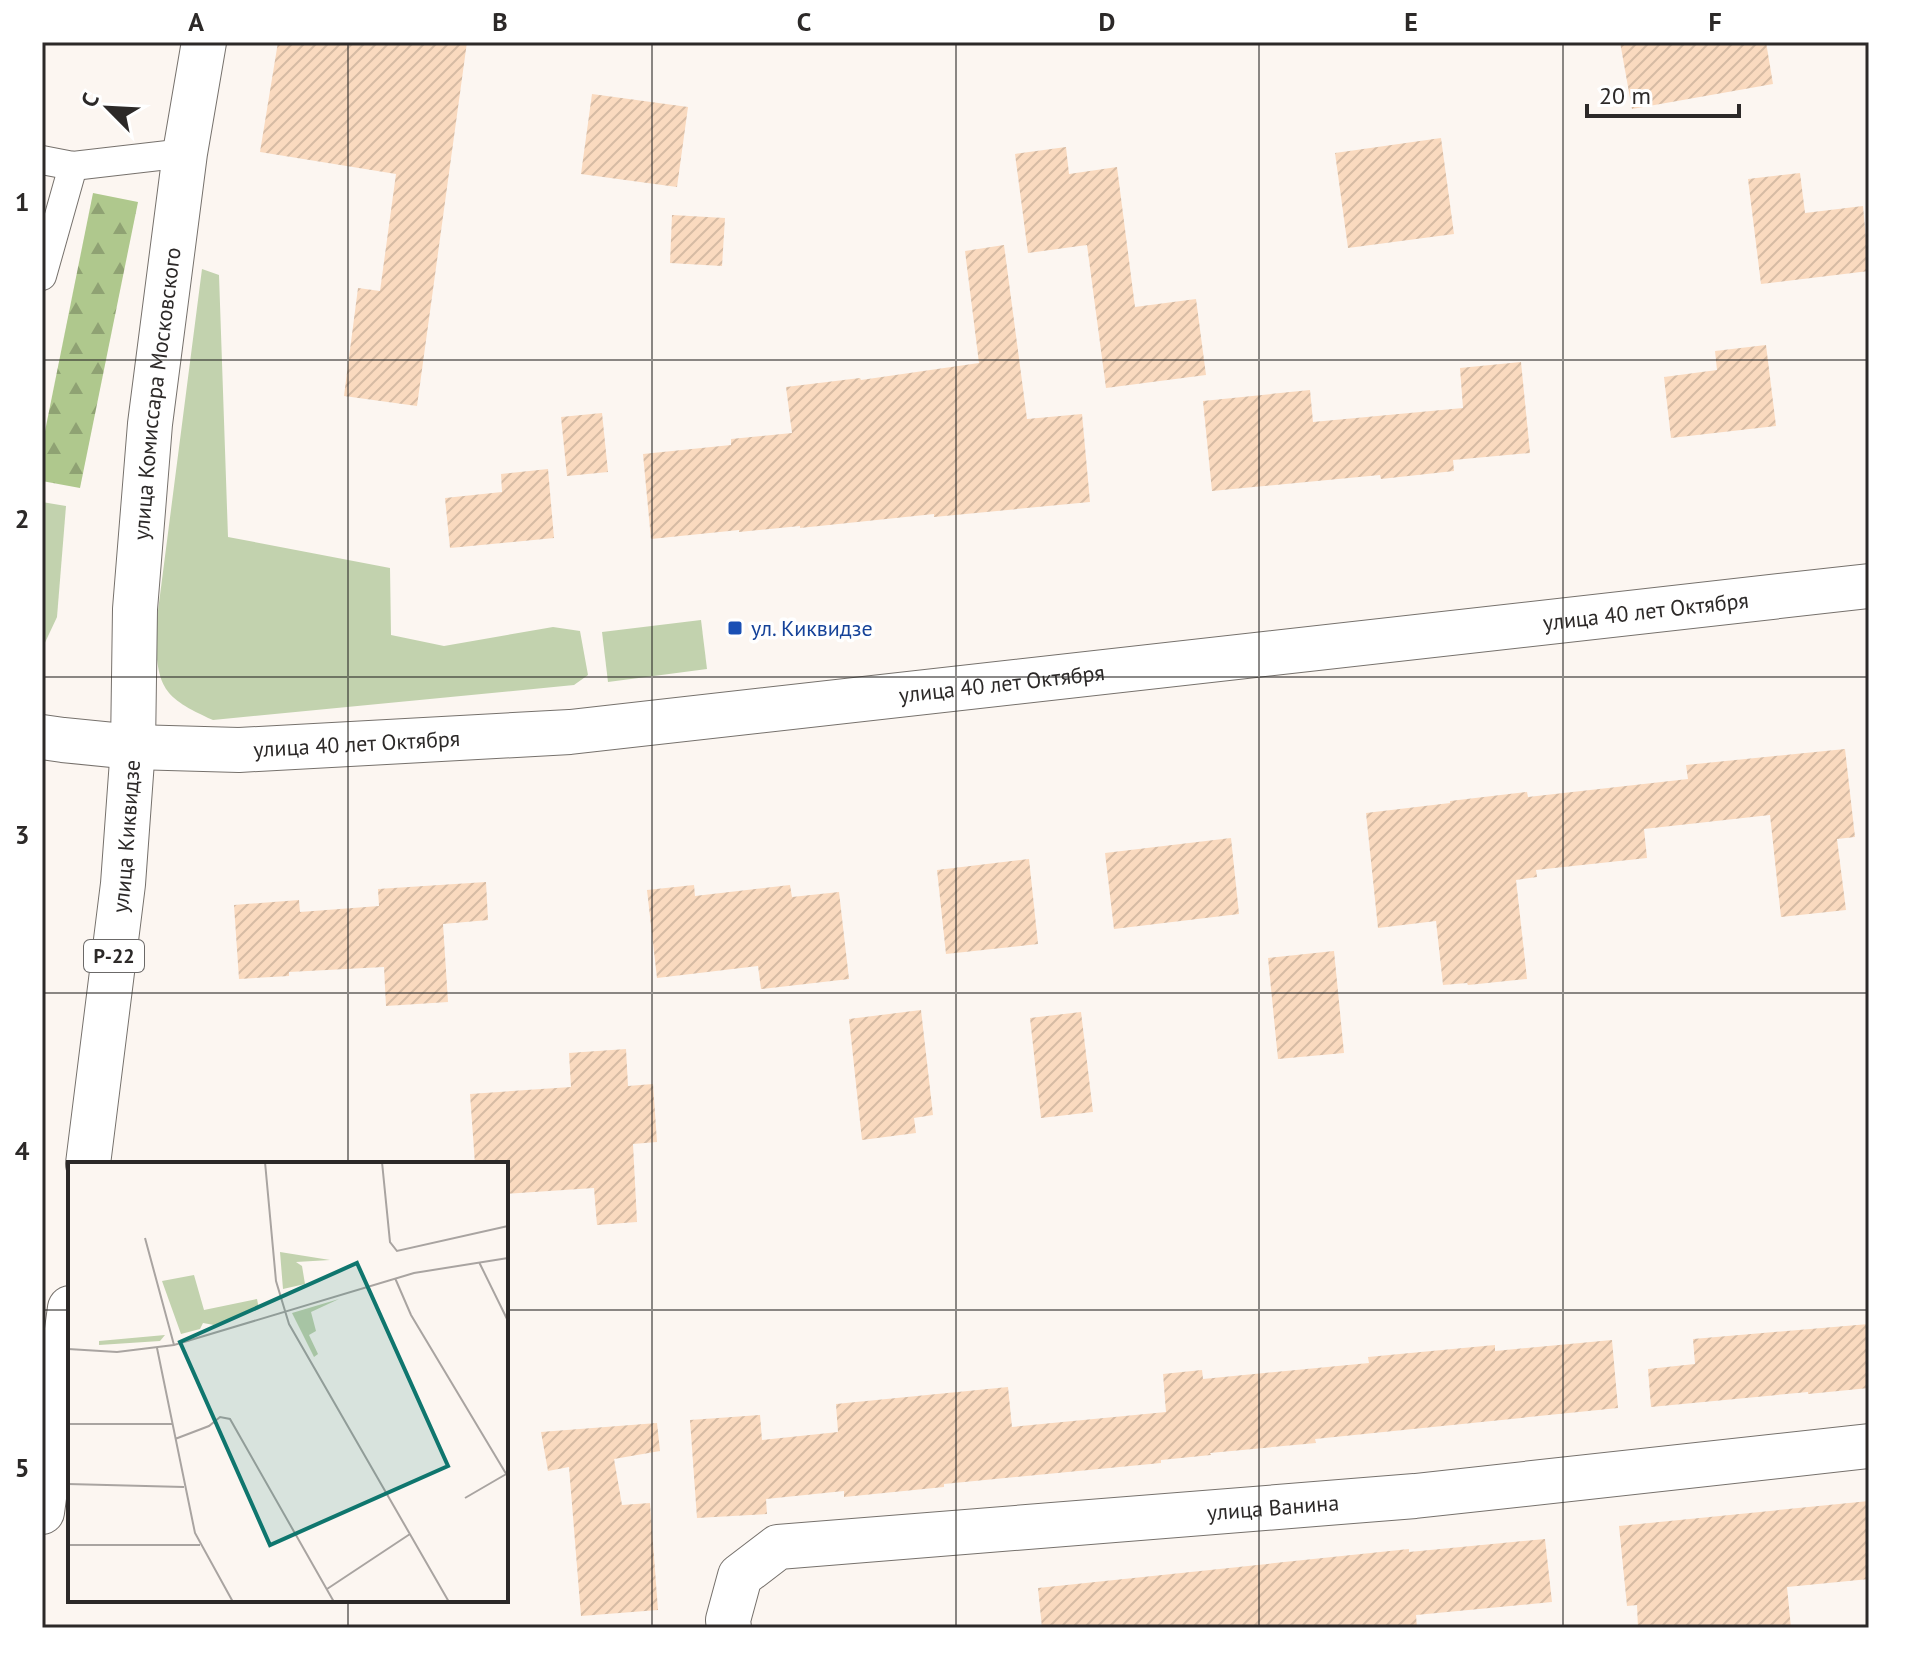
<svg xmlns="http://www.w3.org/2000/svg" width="1911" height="1670" viewBox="0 0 1911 1670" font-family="'PT Sans',sans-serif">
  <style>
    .grass { fill: #c2d2ae }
    .forest { fill: url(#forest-firs) }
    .building { fill: url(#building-hatch) }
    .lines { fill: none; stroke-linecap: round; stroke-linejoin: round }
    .service-casing { stroke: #76716c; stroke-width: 30 }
    .minor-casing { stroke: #76716c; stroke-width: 46 }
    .secondary-casing { stroke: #76716c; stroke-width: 46 }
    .primary-casing { stroke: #76716c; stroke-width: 46 }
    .service { stroke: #fff; stroke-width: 28 }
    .minor { stroke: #fff; stroke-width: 44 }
    .secondary { stroke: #fff; stroke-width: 44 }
    .primary { stroke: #fff; stroke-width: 44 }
    .grid { fill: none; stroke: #2c2928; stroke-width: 2; stroke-opacity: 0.55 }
    .transit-dot { fill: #1a4fb4; stroke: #fff; stroke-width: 3 }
    .labels { text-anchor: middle; stroke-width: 7; stroke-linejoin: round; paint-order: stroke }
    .shield { fill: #fff; stroke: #6b6968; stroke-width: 2 }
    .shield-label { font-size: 20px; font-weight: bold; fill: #2c2928 }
    .street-label { font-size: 22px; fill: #2c2928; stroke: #fff }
    .transit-label { font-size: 22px; fill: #164399; stroke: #fff; text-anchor: start }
    .inset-road { fill: none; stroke: #a9a4a1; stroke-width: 2 }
    .view { fill: #0f766e; fill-opacity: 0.15; stroke: #0f766e; stroke-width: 4 }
    .inset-edge { fill: none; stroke: #2c2928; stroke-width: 4 }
    .neatline { fill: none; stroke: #2c2928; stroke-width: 3 }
    .grid-label { font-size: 26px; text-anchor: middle; font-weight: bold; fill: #2c2928 }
  </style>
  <defs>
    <pattern id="forest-firs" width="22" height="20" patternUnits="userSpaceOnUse" patternTransform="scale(2)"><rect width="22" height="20" fill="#afc88d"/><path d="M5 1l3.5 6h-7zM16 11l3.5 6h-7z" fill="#8fa273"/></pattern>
    <pattern id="building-hatch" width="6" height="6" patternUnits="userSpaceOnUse" patternTransform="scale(2)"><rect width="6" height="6" fill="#fadabf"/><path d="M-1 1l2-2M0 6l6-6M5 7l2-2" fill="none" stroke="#d6bba4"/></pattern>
  </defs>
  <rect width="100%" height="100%" fill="#fcf6f1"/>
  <g class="grass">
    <path d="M202,269L219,275L228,537L390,568L391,635L444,646L553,627L580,631L588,675L574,685L213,720C162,697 158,688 155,634Z"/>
    <polygon points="42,502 66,506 57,617 42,649"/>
    <polygon points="701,620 707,669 608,682 602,632"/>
  </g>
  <polygon class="forest" points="93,193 138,202 80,488 42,481 42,446"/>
  <g class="building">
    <polygon points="278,42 467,42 417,406 344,396 358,288 380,291 396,174 260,152"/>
    <polygon points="1620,42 1766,42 1773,84 1632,109"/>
    <polygon points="592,94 688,107 677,187 581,174"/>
    <polygon points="1441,138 1454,234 1348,248 1335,153"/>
    <polygon points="1066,147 1069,174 1117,167 1135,307 1196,299 1206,375 1106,388 1087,245 1028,253 1015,154"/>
    <polygon points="1800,173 1805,213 1863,206 1869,271 1761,284 1748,179"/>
    <polygon points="672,215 725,218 722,266 670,263"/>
    <polygon points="1004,245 1027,419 1082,414 1090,502 934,517 934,514 800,528 800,526 739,532 739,530 651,539 643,454 731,445 731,439 792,433 786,387 860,378 861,380 979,363 965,251"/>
    <polygon points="1766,345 1776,426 1671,438 1664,377 1717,370 1715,351"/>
    <polygon points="1521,362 1530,453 1453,460 1454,471 1381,479 1380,475 1212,491 1203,401 1310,390 1313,422 1463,408 1460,368"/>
    <polygon points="602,413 608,472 567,476 561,417"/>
    <polygon points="548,469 554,538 450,548 445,498 502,492 501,474"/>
    <polygon points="1845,749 1855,837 1837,839 1846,910 1781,917 1770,815 1644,829 1647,858 1536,870 1537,877 1516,880 1527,979 1468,985 1467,983 1443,985 1436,921 1378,928 1366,813 1450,803 1450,801 1527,792 1528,797 1688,779 1686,765"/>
    <polygon points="1231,838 1239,914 1114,929 1105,853"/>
    <polygon points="1029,859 1038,944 946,954 937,870"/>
    <polygon points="486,882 488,920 443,924 448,1002 386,1006 384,967 289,972 289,976 239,979 234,905 299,900 300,912 379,906 378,889"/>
    <polygon points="694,885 695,896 790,885 792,897 839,892 849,979 761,989 758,966 657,978 647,890"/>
    <polygon points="1334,951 1344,1053 1278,1059 1268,958"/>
    <polygon points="921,1010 933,1115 914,1118 916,1133 862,1140 849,1019"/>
    <polygon points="1081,1012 1093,1112 1041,1118 1030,1018"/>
    <polygon points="626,1049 628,1086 653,1084 657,1142 633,1144 637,1222 597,1225 594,1188 506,1194 506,1164 475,1164 470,1094 571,1087 569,1053"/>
    <polygon points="1869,1324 1869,1388 1808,1394 1808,1392 1651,1407 1648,1369 1695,1364 1693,1339"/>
    <polygon points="1612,1340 1618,1408 1315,1439 1316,1443 1210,1453 1211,1455 1161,1460 1161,1463 944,1484 944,1487 844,1497 844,1491 766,1499 767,1514 697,1518 690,1420 760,1415 762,1440 838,1432 836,1404 1008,1387 1012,1427 1166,1412 1163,1374 1202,1370 1203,1379 1369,1363 1368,1357 1495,1345 1495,1351"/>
    <polygon points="657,1423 660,1451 614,1459 622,1505 650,1503 658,1610 581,1616 569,1467 548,1471 541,1432"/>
    <polygon points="1869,1501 1869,1579 1787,1587 1791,1628 1638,1628 1637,1605 1627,1606 1619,1526"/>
    <polygon points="1545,1539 1552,1602 1416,1615 1417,1628 1042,1628 1038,1588 1409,1549 1409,1552"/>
  </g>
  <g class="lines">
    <defs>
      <g id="service">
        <polyline points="42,160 73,166 185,153"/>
        <polyline points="42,276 73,166"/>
      </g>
      <g id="minor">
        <path id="s1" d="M729,1628L728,1620L740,1576L778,1547L1415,1496L1869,1446"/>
      </g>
      <polyline id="secondary" points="42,737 63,740 133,747"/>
      <g id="primary">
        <path id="s2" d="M133,747L239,750L570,732L1869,586"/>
        <path id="s3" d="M88,1164L123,884L133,747L135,609L150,424L185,153L204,42"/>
        <polyline points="42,1512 70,1308"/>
      </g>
    </defs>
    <use href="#service" class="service-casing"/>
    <use href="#minor" class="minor-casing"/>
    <use href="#secondary" class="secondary-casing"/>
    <use href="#primary" class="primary-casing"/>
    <use href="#service" class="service"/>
    <use href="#minor" class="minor"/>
    <use href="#secondary" class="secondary"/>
    <use href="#primary" class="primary"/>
  </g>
  <path class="grid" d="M348,42V1164M652,42V1628M956,42V1628M1259,42V1628M1563,42V1628M42,360H1869M42,677H1869M42,993H1869M42,1310H70M506,1310H1869M348,1600V1628"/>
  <rect class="transit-dot" x="727" y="620" width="16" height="16" rx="4"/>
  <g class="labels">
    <rect class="shield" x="84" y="940" width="60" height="32" rx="6"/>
    <g class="shield-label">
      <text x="114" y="963">Р-22</text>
    </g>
    <g class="street-label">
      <text dy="8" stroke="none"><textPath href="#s3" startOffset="774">улица Комиссара Московского</textPath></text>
      <text dy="8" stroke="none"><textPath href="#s2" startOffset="1520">улица 40 лет Октября</textPath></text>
      <text dy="8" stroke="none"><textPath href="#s2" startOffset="872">улица 40 лет Октября</textPath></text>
      <text dy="8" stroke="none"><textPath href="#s2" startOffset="224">улица 40 лет Октября</textPath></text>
      <text dy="8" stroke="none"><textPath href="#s3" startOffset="330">улица Киквидзе</textPath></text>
      <text dy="8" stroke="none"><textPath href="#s1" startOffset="598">улица Ванина</textPath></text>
    </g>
    <g class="transit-label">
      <text x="751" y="636">ул. Киквидзе</text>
    </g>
  </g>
  <g transform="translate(68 1162)">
    <rect width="440" height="440" fill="#fcf6f1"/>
    <path d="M212,90L262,98L228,100L234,104L237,122L215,127ZM271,137L243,150L248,169L241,173L250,192L246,195L224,151ZM97,173L92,179L31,183V179Z" fill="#c2d2ae"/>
    <path d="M126,113L136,148L189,137L191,147L146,163L135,161L132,167L113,172L94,119Z" fill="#c2d2ae"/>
    <path class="inset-road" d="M197,0L208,119L221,162L381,440M314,0L322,80L329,89L440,64M77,76L106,183M411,100L440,159M327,116L343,153L440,315M89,186L127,371L165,440M0,187L49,190L106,183L346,111L440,96M0,262H104M107,277L141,264L152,255L162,257L266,440M0,322L116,325M397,336L440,311M0,383H132M259,427L342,372M0,439L25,440"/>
    <path class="view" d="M289,101L380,304L202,383L112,180Z"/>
    <rect width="440" height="440" class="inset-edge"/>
  </g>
  <rect width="1911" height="1670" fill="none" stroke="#ffffff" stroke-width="88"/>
  <g transform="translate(108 108) rotate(294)" stroke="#ffffff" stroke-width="6" paint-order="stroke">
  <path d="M0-6L14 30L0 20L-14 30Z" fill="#2c2928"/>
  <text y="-12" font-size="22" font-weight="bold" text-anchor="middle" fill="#2c2928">С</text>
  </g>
  <path d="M1587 104v12h152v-12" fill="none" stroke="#2c2928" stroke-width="4"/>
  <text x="1599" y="104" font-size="24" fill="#2c2928" stroke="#ffffff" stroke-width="6" paint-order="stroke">20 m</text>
  <rect x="44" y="44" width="1823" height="1582" class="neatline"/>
  <g class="grid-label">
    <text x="196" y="31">A</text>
    <text x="500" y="31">B</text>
    <text x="804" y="31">C</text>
    <text x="1107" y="31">D</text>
    <text x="1411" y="31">E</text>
    <text x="1715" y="31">F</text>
    <text x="22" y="211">1</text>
    <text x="22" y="528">2</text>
    <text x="22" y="844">3</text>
    <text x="22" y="1160">4</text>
    <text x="22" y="1477">5</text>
  </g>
</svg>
